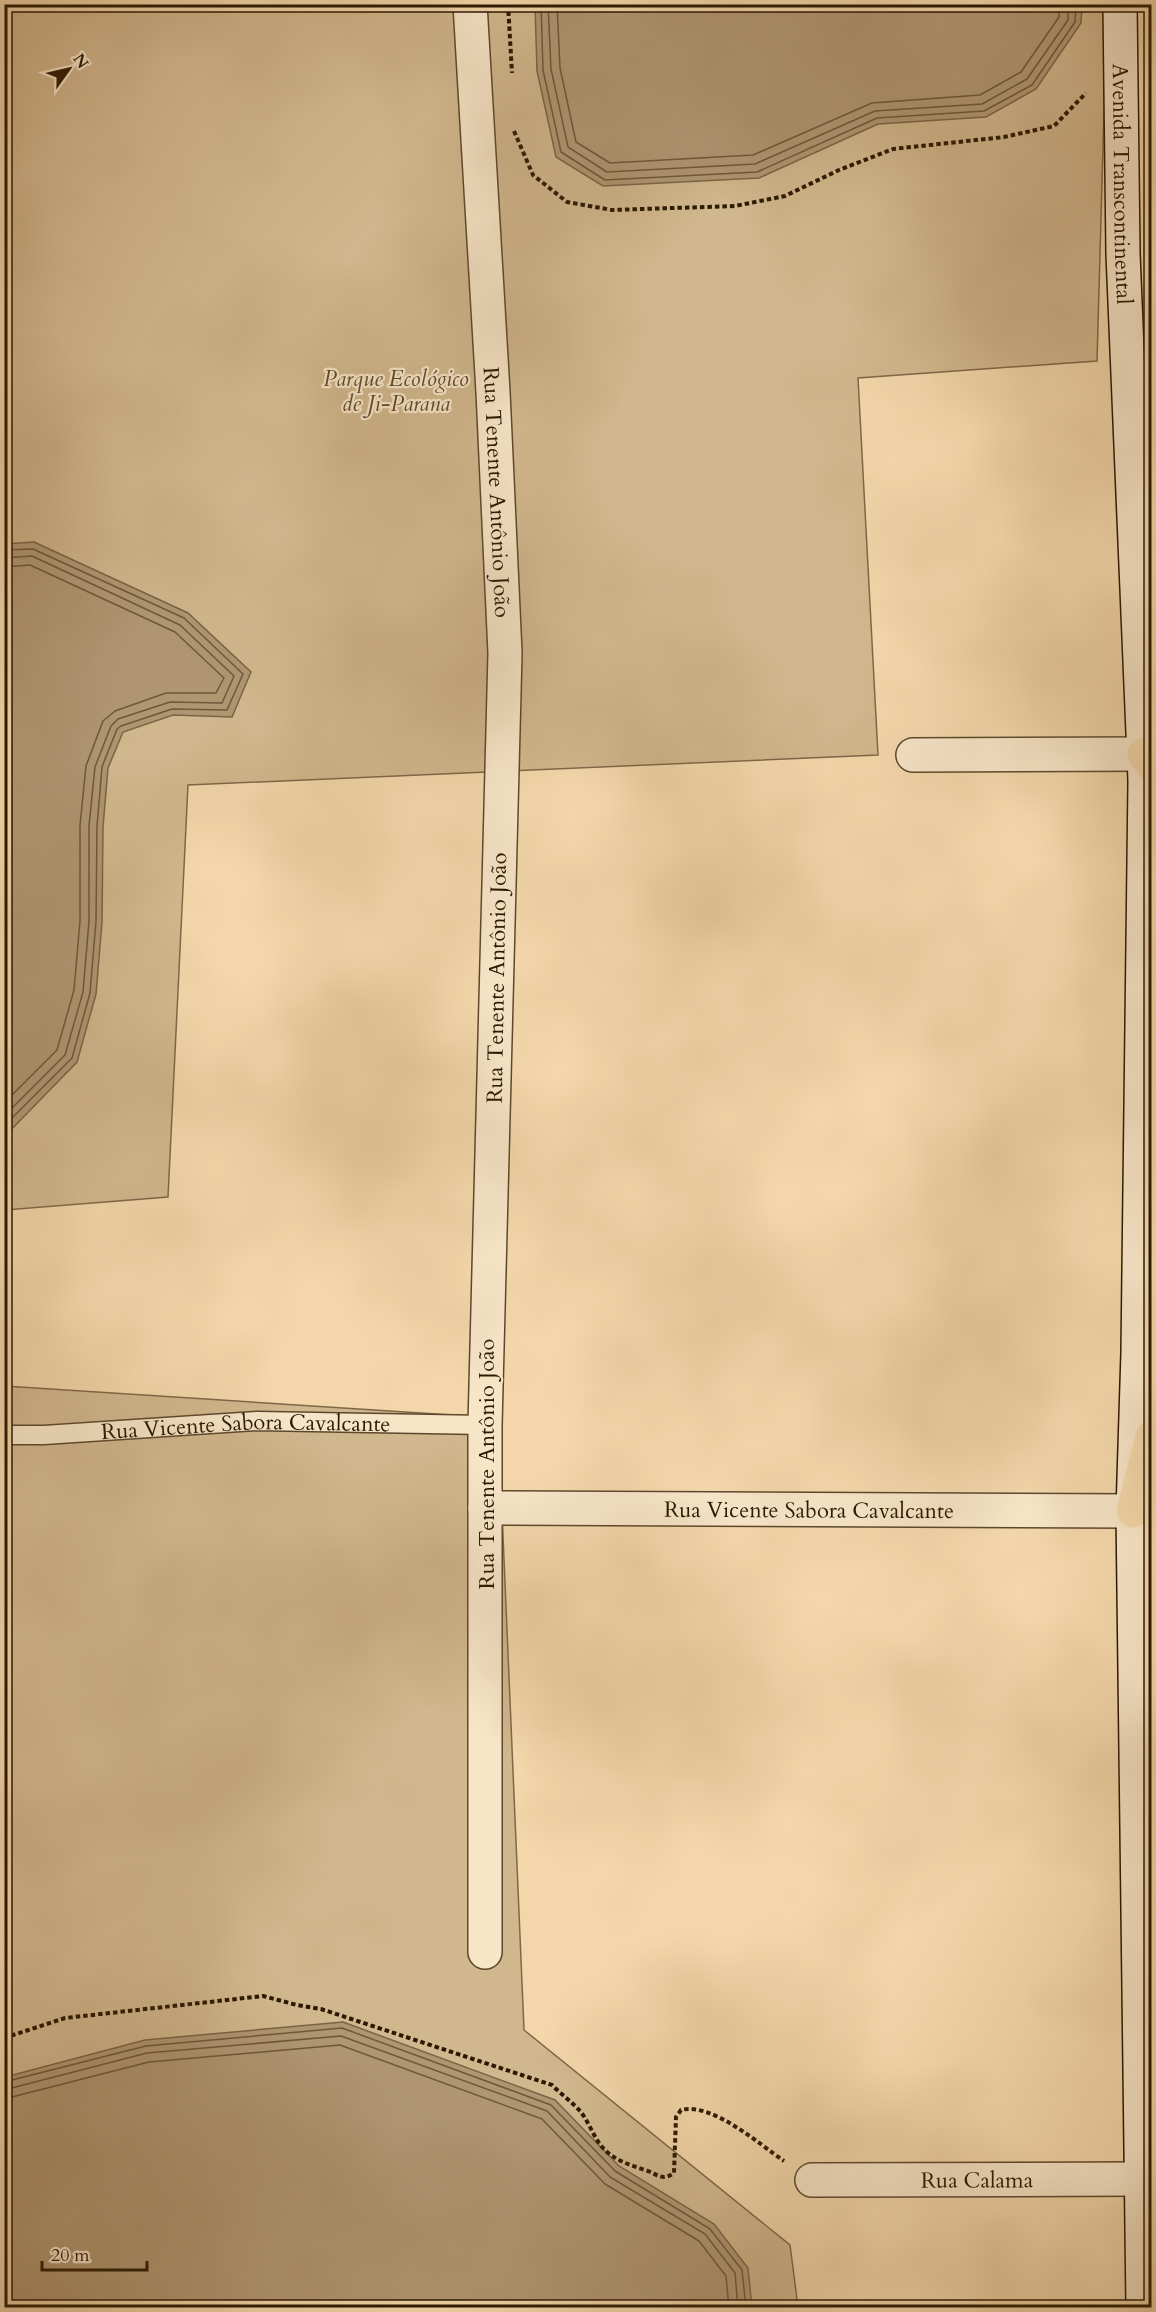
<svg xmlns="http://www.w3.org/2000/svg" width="1156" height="2312" viewBox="0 0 1156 2312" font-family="Cardo,serif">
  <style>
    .green { fill: #d1b78d; stroke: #7e6848; stroke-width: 1.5 }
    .water { fill: #af9671; stroke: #7a6445; stroke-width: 1.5 }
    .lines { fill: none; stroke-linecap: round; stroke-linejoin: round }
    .shore { stroke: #6d583a; stroke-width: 1.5 }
    .lane-casing { stroke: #5d482c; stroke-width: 21 }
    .street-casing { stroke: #5d482c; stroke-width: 36 }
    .secondary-casing { stroke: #2b1902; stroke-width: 36 }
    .primary-casing { stroke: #2b1902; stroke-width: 36 }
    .path { stroke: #2b1902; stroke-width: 4; stroke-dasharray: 4.5 3; stroke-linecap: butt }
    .lane { stroke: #f7e5c8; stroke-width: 18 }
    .street { stroke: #f7e5c8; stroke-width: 33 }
    .secondary { stroke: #f7e5c8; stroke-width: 33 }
    .primary { stroke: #f3d7aa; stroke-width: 33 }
    .labels { text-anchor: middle; stroke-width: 4.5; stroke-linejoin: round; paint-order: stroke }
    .street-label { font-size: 22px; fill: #2b1902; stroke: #f7e5c8 }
    .park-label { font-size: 22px; font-style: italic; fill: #5d482c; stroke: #f7e5c8 }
  </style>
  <rect width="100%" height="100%" fill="#f3d7aa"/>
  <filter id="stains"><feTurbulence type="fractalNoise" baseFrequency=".00333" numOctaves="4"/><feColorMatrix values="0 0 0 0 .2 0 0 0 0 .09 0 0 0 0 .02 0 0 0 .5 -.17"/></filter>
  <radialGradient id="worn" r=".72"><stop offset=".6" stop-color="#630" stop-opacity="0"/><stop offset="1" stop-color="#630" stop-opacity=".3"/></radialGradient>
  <g class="green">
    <polygon points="5,5 1107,5 1097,361 858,378 878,755 188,785 168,1197 5,1210"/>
    <polygon points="4,1386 498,1418 524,2030 790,2245 798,2307 5,2307"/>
  </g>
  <g class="water">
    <polygon points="535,5 535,4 1082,5 1081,23 1036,89 986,117 878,124 759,178 603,186 556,157 537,71"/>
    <polygon points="34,542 188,613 251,672 232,717 173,715 123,732 108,768 103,827 102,922 96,994 77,1062 5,1136 4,544"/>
    <polygon points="343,2022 555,2100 619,2166 714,2224 748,2268 752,2307 5,2307 5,2077 145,2040"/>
  </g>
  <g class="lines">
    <g class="shore">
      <polyline points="541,4 543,70 561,152 605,180 757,172 877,118 984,111 1032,85 1075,22 1076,4"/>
      <polyline points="548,4 551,69 568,147 607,172 755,164 875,111 982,104 1027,79 1068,20 1068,4"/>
      <polyline points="557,4 560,68 576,142 610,163 753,155 872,103 980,95 1021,72 1059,17 1059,4"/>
      <polyline points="4,550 33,549 184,618 243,674 227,710 172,709 121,726 117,729 102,767 97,826 96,921 90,993 72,1058 4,1126"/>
      <polyline points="4,558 32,556 180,625 234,676 222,703 170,702 118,719 111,726 95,767 89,826 89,921 83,992 65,1055 4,1116"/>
      <polyline points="4,567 30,565 175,632 224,678 216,693 166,693 115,711 103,721 86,766 80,825 80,921 74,990 57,1050 4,1103"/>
      <polyline points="4,2082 146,2046 342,2028 551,2105 615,2171 710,2229 742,2270 746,2308"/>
      <polyline points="4,2090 147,2053 341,2036 547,2111 610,2177 705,2234 735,2273 738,2308"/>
      <polyline points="4,2099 149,2062 340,2045 542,2119 605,2184 699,2241 726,2276 729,2308"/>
    </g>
    <defs>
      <g id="lane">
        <path id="s1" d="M4,1435H44L257,1421L485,1425"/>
      </g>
      <g id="street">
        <path id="s2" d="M470,4L493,392L505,653L485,1425V1952"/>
        <polyline points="913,755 1144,754"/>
        <path id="s3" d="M485,1508L1133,1511"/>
        <path id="s4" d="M812,2180L1142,2179"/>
      </g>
      <g id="secondary">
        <path id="s5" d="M1120,4L1123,254L1145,781L1138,1352L1133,1511L1143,2308"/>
      </g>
      <g id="primary">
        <polyline points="1144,754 1152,765"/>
        <polyline points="1133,1511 1152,1437"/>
      </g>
    </defs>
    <use href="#lane" class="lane-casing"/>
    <use href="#street" class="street-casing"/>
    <use href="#secondary" class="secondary-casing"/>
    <use href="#primary" class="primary-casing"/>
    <g class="path">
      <polyline points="508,4 512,73"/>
      <polyline points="514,131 533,175 567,202 612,210 735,206 785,196 839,170 893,149 1004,137 1054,126 1086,93"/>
      <path d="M4,2038L65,2018L263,1996L297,2005L321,2009L552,2085C561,2094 572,2102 580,2111C590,2123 594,2140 606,2151C618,2162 633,2166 648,2171C658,2175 663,2181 674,2173L676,2117L681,2110C712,2102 759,2144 784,2161"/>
    </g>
    <use href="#lane" class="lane"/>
    <use href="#street" class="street"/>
    <use href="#secondary" class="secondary"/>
    <use href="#primary" class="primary"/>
  </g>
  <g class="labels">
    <g class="street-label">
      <text dy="8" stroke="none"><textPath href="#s5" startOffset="180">Avenida Transcontinental</textPath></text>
      <text dy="8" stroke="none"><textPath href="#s2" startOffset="489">Rua Tenente Antônio João</textPath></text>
      <text transform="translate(496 978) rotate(-89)" y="8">Rua Tenente Antônio João</text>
      <text dy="8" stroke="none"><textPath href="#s1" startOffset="242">Rua Vicente Sabora Cavalcante</textPath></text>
      <text transform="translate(486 1464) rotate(-90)" y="8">Rua Tenente Antônio João</text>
      <text dy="8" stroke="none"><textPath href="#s3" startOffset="324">Rua Vicente Sabora Cavalcante</textPath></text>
      <text dy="8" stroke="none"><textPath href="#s4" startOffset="165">Rua Calama</textPath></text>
    </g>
    <g class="park-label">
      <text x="396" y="386">Parque Ecológico<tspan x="396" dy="25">de Ji-Parana</tspan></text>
    </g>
  </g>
  <rect width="1156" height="2312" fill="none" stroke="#f3d7aa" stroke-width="24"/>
  <rect x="6" y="6" width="1144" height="2300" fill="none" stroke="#2b1902" stroke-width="3"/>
  <rect x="12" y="12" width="1132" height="2288" fill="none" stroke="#2b1902" stroke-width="1.5"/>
  <g transform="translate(69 69) rotate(56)" stroke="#f7e5c8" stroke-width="4.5" paint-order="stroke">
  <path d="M0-4.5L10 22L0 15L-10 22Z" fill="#2b1902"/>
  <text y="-9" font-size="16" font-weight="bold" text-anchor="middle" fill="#2b1902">N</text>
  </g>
  <path d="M42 2261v9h105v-9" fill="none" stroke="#2b1902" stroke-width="3"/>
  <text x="51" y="2261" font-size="18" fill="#2b1902" stroke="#f7e5c8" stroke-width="4.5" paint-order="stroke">20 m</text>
  <rect width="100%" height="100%" filter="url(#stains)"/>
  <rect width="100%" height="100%" fill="url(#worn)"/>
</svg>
